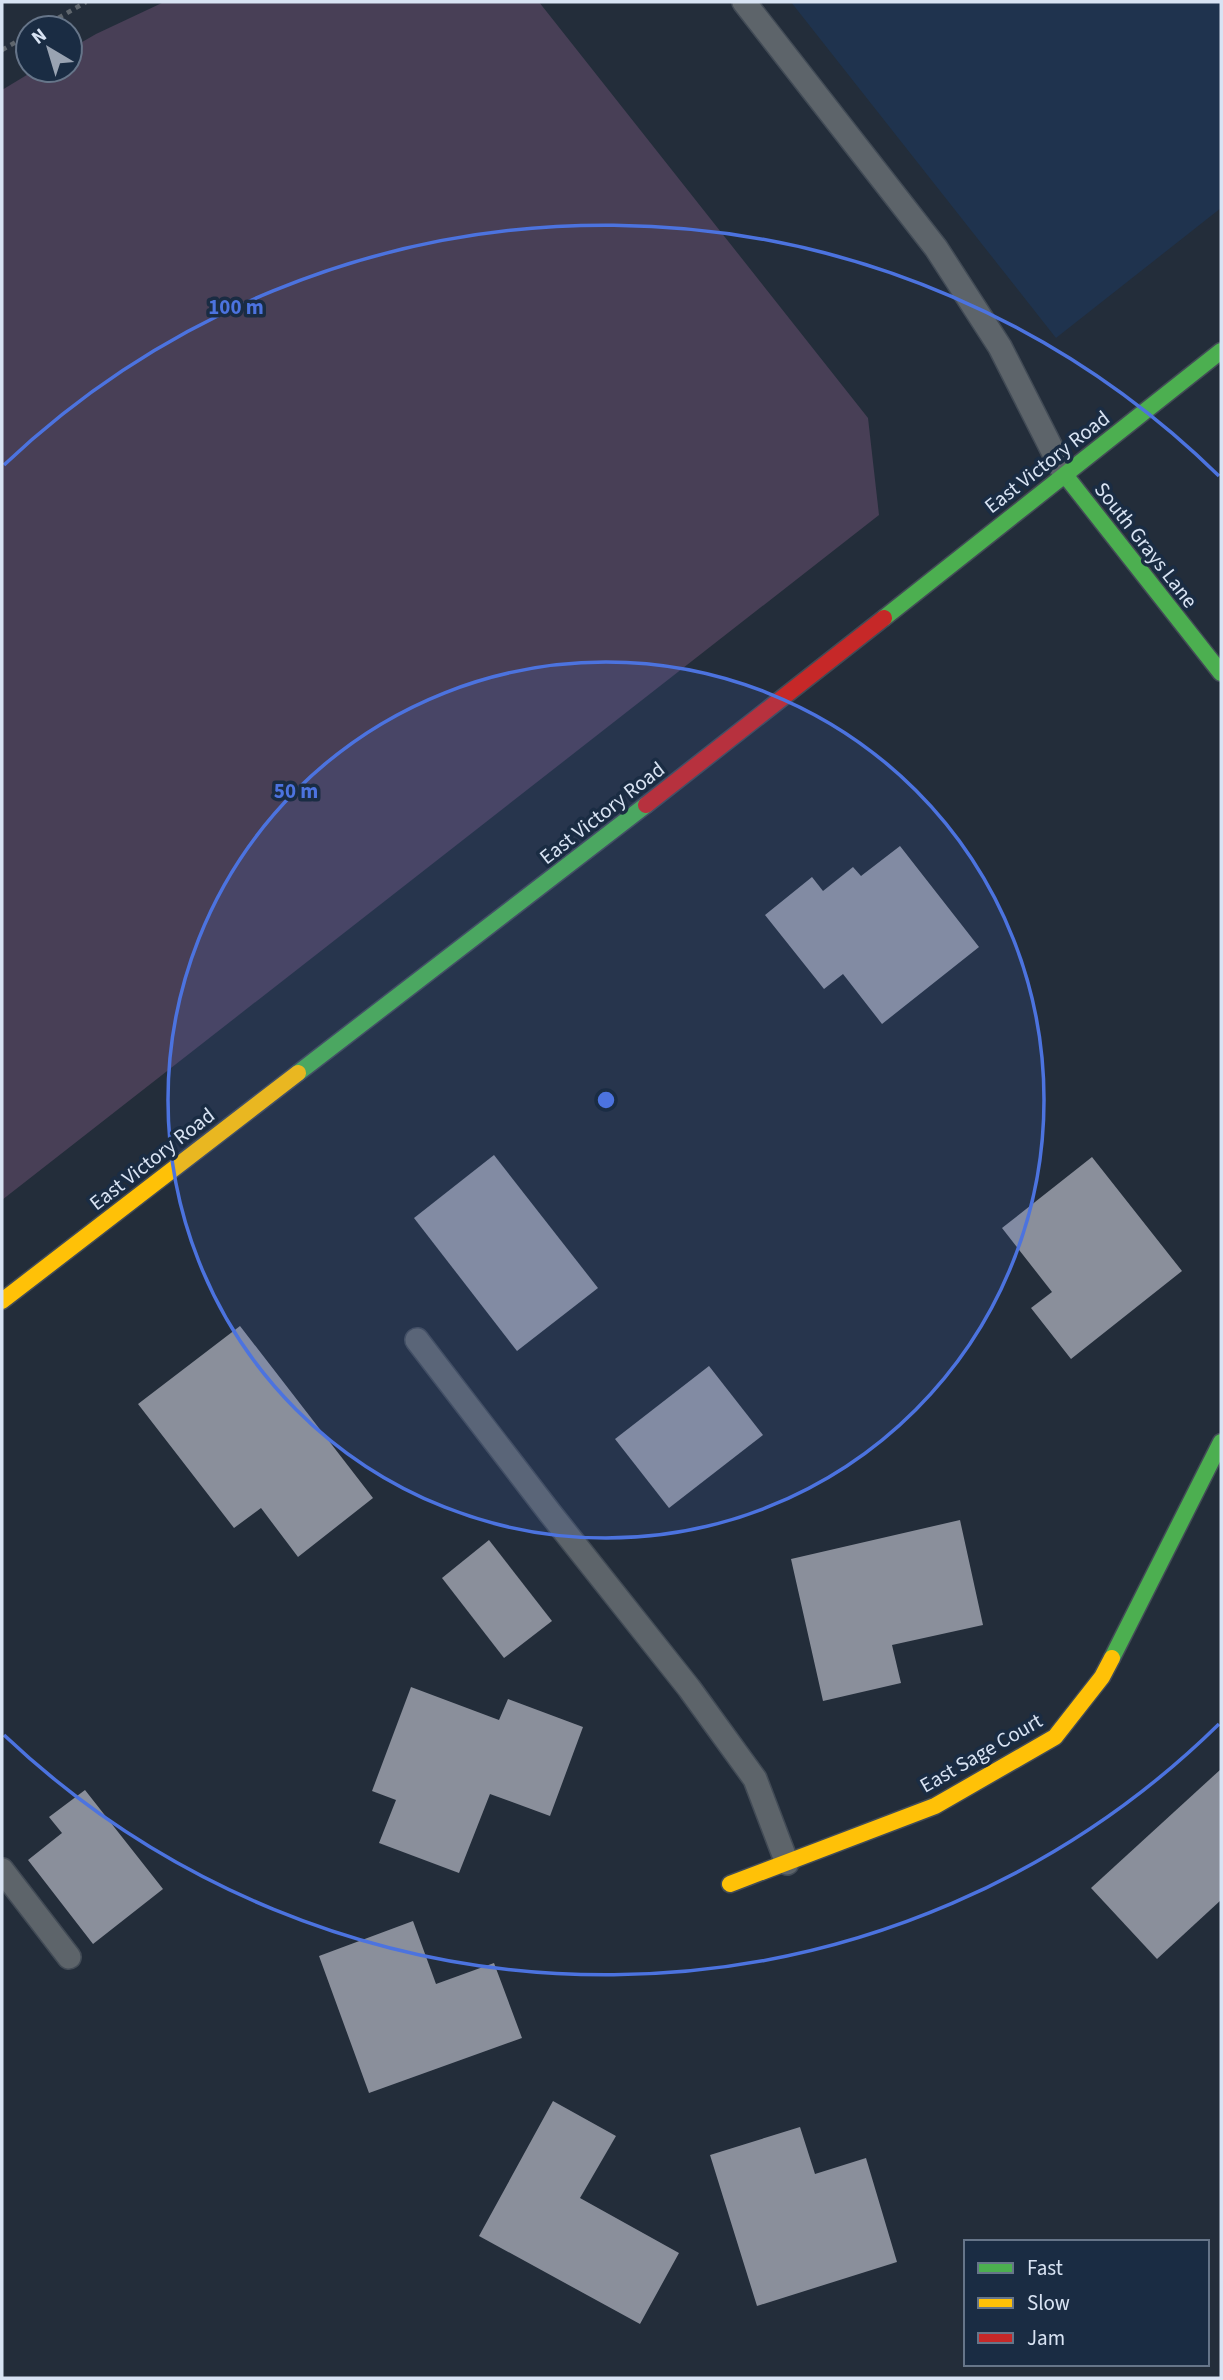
<svg xmlns="http://www.w3.org/2000/svg" width="1223" height="2380" viewBox="0 0 1223 2380" font-family="'Source Sans 3',sans-serif">
  <style>
    .built { fill: #1f334e }
    .green { fill: #483f56 }
    .building { fill: #8a8f9b }
    .lines { fill: none; stroke-linecap: round; stroke-linejoin: round }
    .lane-casing { stroke: #424b56; stroke-width: 26 }
    .fast-casing { stroke: #424b56; stroke-width: 19 }
    .slow-casing { stroke: #424b56; stroke-width: 19 }
    .jam-casing { stroke: #424b56; stroke-width: 19 }
    .path { stroke: #5f666d; stroke-width: 4.5; stroke-dasharray: 5 5; stroke-linecap: butt }
    .lane { stroke: #5d646a; stroke-width: 23 }
    .fast { stroke: #4caf50; stroke-width: 16 }
    .slow { stroke: #ffc107; stroke-width: 16 }
    .jam { stroke: #c62828; stroke-width: 16 }
    .ring { fill: none; stroke: #4c73df; stroke-width: 3.5 }
    .labels { text-anchor: middle; stroke-width: 7; stroke-linejoin: round; paint-order: stroke }
    .street-label { font-size: 21px; fill: #d8e3f3; stroke: #1a2c43 }
    .centre { fill: #4c73df; stroke: #1a2c43; stroke-width: 3.5 }
    .ring-label { font-size: 21px; text-anchor: middle; font-weight: bold; fill: #4c73df; stroke: #1a2c43; stroke-width: 7; stroke-linejoin: round; paint-order: stroke }
  </style>
  <rect width="100%" height="100%" fill="#232d3a"/>
  <polygon class="built" points="791,2 1221,2 1221,208 1056,338"/>
  <polygon class="green" points="164,2 539,2 868,418 879,515 2,1200 2,90 35,70 70,70 70,49 96,34"/>
  <g class="building">
    <polygon points="900,846 979,947 882,1024 843,974 824,989 765,915 812,877 823,891 853,867 861,876"/>
    <polygon points="494,1155 598,1288 517,1351 414,1218"/>
    <polygon points="1092,1157 1182,1271 1071,1359 1031,1308 1052,1292 1002,1228"/>
    <polygon points="240,1326 373,1498 298,1557 261,1508 234,1528 138,1404"/>
    <polygon points="709,1366 763,1435 669,1508 615,1439"/>
    <polygon points="960,1520 983,1625 892,1645 901,1683 823,1701 791,1559"/>
    <polygon points="489,1540 552,1621 504,1658 442,1578"/>
    <polygon points="411,1687 499,1720 508,1699 583,1727 550,1816 490,1794 459,1873 379,1843 396,1800 372,1791"/>
    <polygon points="1221,1769 1221,1900 1157,1959 1091,1888"/>
    <polygon points="85,1790 163,1889 93,1944 28,1860 62,1833 49,1817"/>
    <polygon points="413,1921 436,1984 494,1963 522,2038 369,2093 319,1956"/>
    <polygon points="553,2101 616,2136 580,2198 679,2253 640,2324 479,2236"/>
    <polygon points="800,2127 815,2174 866,2158 897,2262 757,2306 710,2155"/>
  </g>
  <g class="lines">
    <defs>
      <g id="lane">
        <polyline points="744,2 936,248 1000,347 1065,475"/>
        <polyline points="417,1340 550,1513 689,1688 755,1779 787,1863"/>
        <polyline points="2,1870 69,1957"/>
      </g>
      <g id="fast">
        <polyline points="1065,475 1221,673"/>
        <polyline points="884,618 1221,351"/>
        <polyline points="298,1073 646,805"/>
        <polyline points="1112,1658 1221,1442"/>
      </g>
      <g id="slow">
        <polyline points="2,1301 298,1073"/>
        <polyline points="730,1884 935,1806 1055,1737 1102,1677 1112,1658"/>
      </g>
      <polyline id="jam" points="646,805 884,618"/>
    </defs>
    <use href="#lane" class="lane-casing"/>
    <use href="#fast" class="fast-casing"/>
    <use href="#slow" class="slow-casing"/>
    <use href="#jam" class="jam-casing"/>
    <g class="path">
      <polyline points="41,28 86,2"/>
      <polyline points="2,50 28,35"/>
    </g>
    <use href="#lane" class="lane"/>
    <use href="#fast" class="fast"/>
    <use href="#slow" class="slow"/>
    <use href="#jam" class="jam"/>
  </g>
  <circle cx="606" cy="1100" r="438" fill="#4c73df" fill-opacity=".12"/>
  <g class="ring">
    <circle cx="606" cy="1100" r="438"/>
    <path d="M1219 1724A875 875 0 0 1 4 1735M4 465A875 875 0 0 1 1219 476"/>
  </g>
  <g class="labels">
    <g class="street-label">
      <text transform="translate(1047 462) rotate(-38)" y="7">East Victory Road</text>
      <text transform="translate(1146 545) rotate(52)" y="7">South Grays Lane</text>
      <text transform="translate(602 813) rotate(-38)" y="7">East Victory Road</text>
      <text transform="translate(152 1159) rotate(-38)" y="7">East Victory Road</text>
      <text transform="translate(981 1753) rotate(-30)" y="7">East Sage Court</text>
    </g>
  </g>
  <circle cx="606" cy="1100" r="10" class="centre"/>
  <g class="ring-label">
    <text x="236" y="314">100 m</text>
    <text x="296" y="798">50 m</text>
  </g>
  <rect width="1223" height="2380" fill="none" stroke="#d8e3f3" stroke-width="7"/>
  <rect x="964" y="2240" width="245" height="126" fill="#1a2c43" stroke="#667589" stroke-width="2"/>
  <rect x="978" y="2263" width="35" height="10" fill="#4caf50" stroke="#667589" stroke-width="2"/>
  <text x="1027" y="2275" font-size="21" fill="#d8e3f3">Fast</text>
  <rect x="978" y="2298" width="35" height="10" fill="#ffc107" stroke="#667589" stroke-width="2"/>
  <text x="1027" y="2310" font-size="21" fill="#d8e3f3">Slow</text>
  <rect x="978" y="2333" width="35" height="10" fill="#c62828" stroke="#667589" stroke-width="2"/>
  <text x="1027" y="2345" font-size="21" fill="#d8e3f3">Jam</text>
  <g transform="translate(49 49) rotate(322)"><circle r="33" fill="#1a2c43" stroke="#667589" stroke-width="2"/>
  <path d="M0-5L12 26L0 18L-12 26Z" fill="#99a3b2"/>
  <text y="-10" font-size="19" font-weight="bold" text-anchor="middle" fill="#d8e3f3">N</text>
  </g>
</svg>
